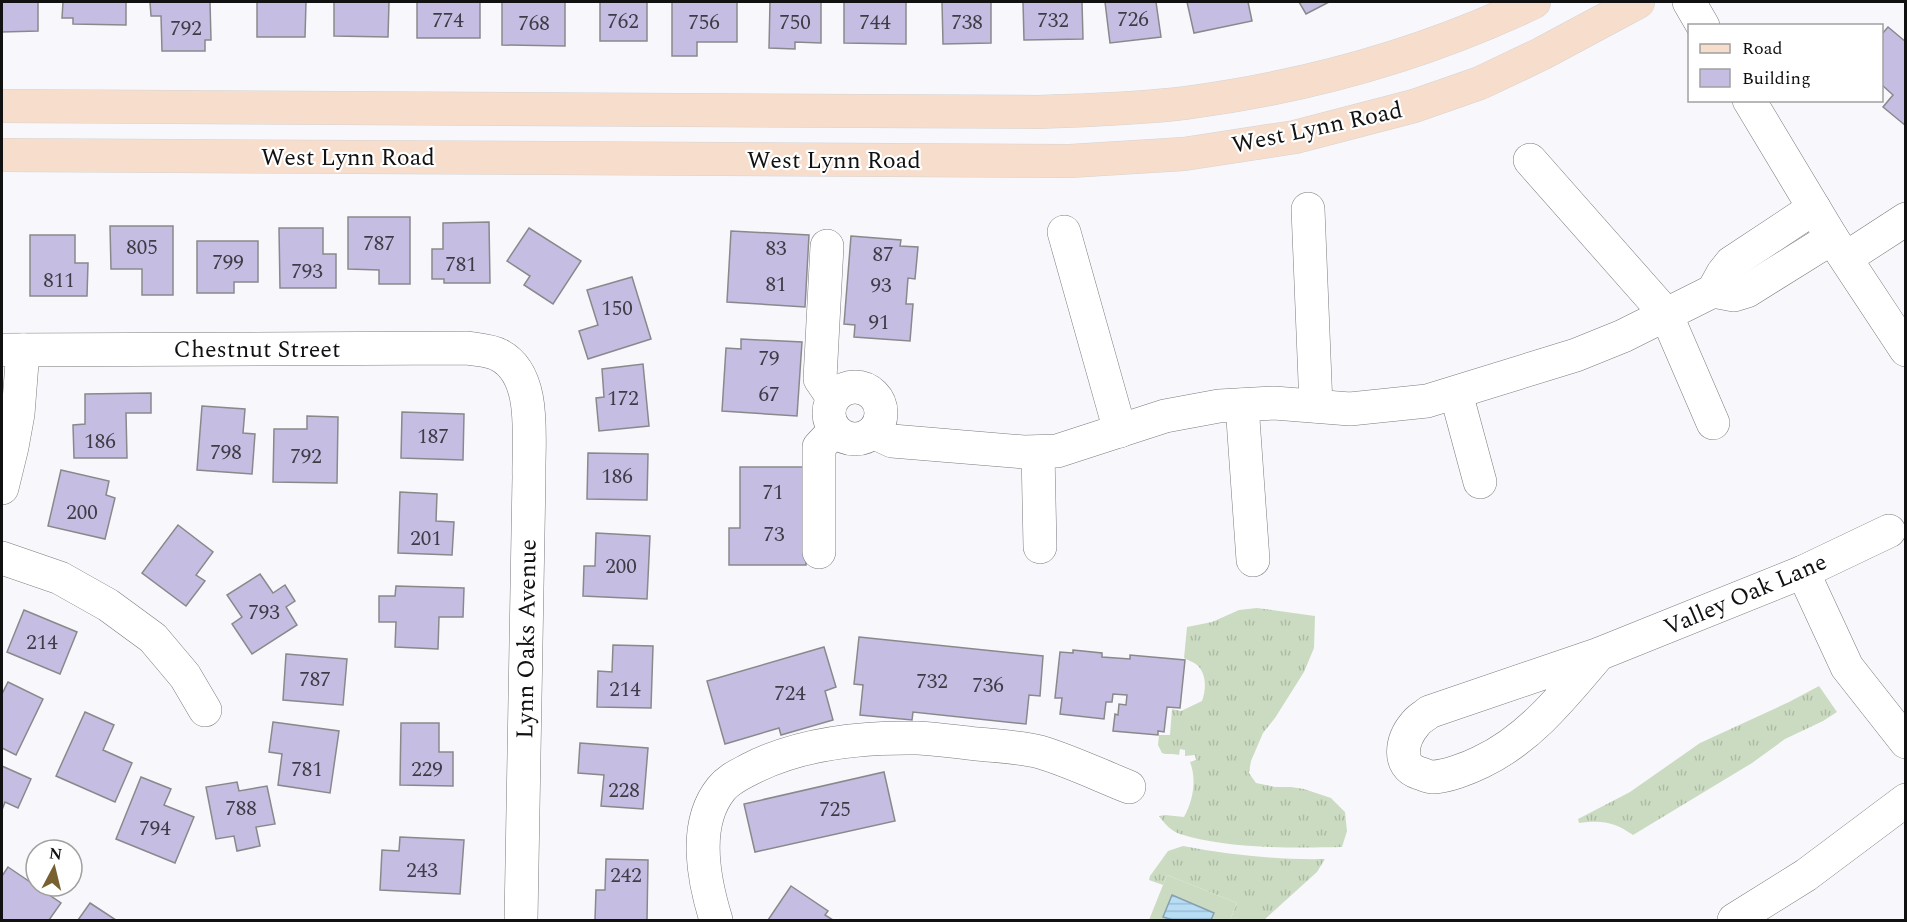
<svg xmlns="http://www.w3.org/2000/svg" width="1907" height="922" viewBox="0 0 1907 922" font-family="Spectral,serif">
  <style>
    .grass { fill: url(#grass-tufts) }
    .garden { fill: #cbdbc1 }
    .water { fill: url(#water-rules); stroke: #86a0b2; stroke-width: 1.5 }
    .building { fill: #c6bde2; stroke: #89898c; stroke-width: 1.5 }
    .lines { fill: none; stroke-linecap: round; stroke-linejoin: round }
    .minor-casing { stroke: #7b7b7e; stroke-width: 34 }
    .major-casing { stroke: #d4d4d4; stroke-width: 34 }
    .minor { stroke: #fff; stroke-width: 33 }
    .major { stroke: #f7ddcb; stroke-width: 33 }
    .labels { text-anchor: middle; stroke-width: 4.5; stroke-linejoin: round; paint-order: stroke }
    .number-label { font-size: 21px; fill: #3e3c46 }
    .street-label { font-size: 24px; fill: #111112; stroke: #fff }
  </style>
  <defs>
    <pattern id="grass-tufts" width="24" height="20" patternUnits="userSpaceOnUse" patternTransform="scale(1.5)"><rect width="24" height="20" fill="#cbdbc1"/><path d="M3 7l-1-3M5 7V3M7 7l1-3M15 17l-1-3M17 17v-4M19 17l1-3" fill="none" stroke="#adbba5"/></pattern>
    <pattern id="water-rules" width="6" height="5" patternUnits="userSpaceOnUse" patternTransform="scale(1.5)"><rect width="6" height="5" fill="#b8def6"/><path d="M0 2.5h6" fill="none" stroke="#9dbdd2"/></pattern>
  </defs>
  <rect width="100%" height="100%" fill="#f8f8fc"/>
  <g class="grass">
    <path d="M1257,608L1315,616L1314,648L1304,672L1275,718L1263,733L1251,761L1249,773L1256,783L1275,787H1291L1304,789L1331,798L1345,812L1347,831L1342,847C1293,848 1227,849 1180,834C1171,831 1165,824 1159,816L1165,815L1184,817C1193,801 1197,780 1190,762L1196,760L1195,755L1185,756V750L1180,749L1179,755C1173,753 1166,755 1162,753L1158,745L1159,735H1170L1172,709L1181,711L1202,701C1206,690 1207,674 1197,665C1194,662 1187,660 1184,658L1187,627L1212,622L1239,610Z"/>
    <path d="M1819,686L1837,712L1823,721L1785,739L1752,763L1633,835C1614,822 1603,820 1579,823L1578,819L1630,792L1700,743L1789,702Z"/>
    <path d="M1183,846C1230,855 1277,860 1325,859L1317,872L1264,920H1230L1237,903L1167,875L1163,885L1149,880L1150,876L1168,851Z"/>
  </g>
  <polygon class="garden" points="1167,875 1237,903 1230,920 1149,920"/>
  <polygon class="water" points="1172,895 1214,913 1211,920 1173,920 1163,917"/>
  <g class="building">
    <polygon points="2,2 38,2 38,31 2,32"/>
    <polygon points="63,2 126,2 126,25 73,24 73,18 62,18"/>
    <polygon points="150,2 210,2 211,40 205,40 205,51 162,51 161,16 151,16"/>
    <polygon points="257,2 306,2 305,37 257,37"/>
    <polygon points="334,2 389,2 388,37 334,36"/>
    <rect x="417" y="2" width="63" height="36"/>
    <polygon points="502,2 565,2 565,46 502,45"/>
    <rect x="600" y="2" width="47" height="39"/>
    <polygon points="672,2 737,2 737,42 697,42 697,56 672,56"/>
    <polygon points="770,2 821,2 821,43 795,42 795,49 769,48"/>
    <polygon points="844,2 906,2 906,44 844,43"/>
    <polygon points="942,2 991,2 991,43 943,44"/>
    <polygon points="1023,2 1082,2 1083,39 1024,40"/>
    <polygon points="1105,2 1156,2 1161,37 1110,43"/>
    <polygon points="1187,2 1248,2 1252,21 1194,33"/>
    <polygon points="1299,2 1329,2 1306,14"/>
    <polygon points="1888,27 1906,42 1906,126 1883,107 1893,95 1882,85 1882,34"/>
    <polygon points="348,217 410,217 410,284 379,284 379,270 348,269"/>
    <polygon points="489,222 490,283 444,283 444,279 432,279 432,249 443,249 443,223"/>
    <polygon points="110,226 173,226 173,295 142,295 142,269 111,269"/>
    <polygon points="279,228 323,228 323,254 336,254 336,288 280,288"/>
    <polygon points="529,228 581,261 553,304 524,285 530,276 507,261"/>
    <polygon points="731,231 809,235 805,307 727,302"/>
    <polygon points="30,235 75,235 75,263 88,263 87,296 30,296"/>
    <polygon points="851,236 901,240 900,246 918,247 915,279 908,278 906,304 913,304 910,341 854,337 855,325 844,324"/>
    <polygon points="197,241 258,241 258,282 234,282 234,293 197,293"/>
    <polygon points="632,277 651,339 588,359 579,331 598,325 587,290"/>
    <polygon points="741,339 802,342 797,416 722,411 726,348 741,349"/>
    <polygon points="643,364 649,426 599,431 596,398 604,397 602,369"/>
    <polygon points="151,393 151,413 126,413 127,458 74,458 73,425 85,424 85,394"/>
    <polygon points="202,406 245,409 243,433 255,434 252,474 197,470"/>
    <polygon points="402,412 464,414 463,460 401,458"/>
    <polygon points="307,416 338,417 337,483 273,482 274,429 307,429"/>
    <polygon points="588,453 648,454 647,500 587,499"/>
    <polygon points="740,467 806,467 806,565 729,565 729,528 740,528"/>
    <polygon points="61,470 109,481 106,495 115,498 105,539 48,526"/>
    <polygon points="400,492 437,494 436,521 454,522 452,555 398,553"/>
    <polygon points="178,525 213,552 196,575 205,581 186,606 142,573"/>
    <polygon points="596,533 650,536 647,599 583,596 584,566 595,566"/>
    <polygon points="260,574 273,593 285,585 295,601 286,607 297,625 252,654 232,624 242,617 227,595"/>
    <polygon points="396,586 464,588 463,617 439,617 438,649 395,647 396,622 379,622 379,596 395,596"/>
    <polygon points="24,610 77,632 60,674 7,652"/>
    <polygon points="859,637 1043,656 1040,696 1029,695 1026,724 913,712 912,720 860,715 863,685 854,684"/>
    <polygon points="613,645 653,646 651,708 597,707 598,671 612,672"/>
    <polygon points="824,647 836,687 825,691 833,720 781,735 779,728 725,744 707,681"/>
    <polygon points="1073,650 1102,653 1102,657 1130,659 1130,655 1185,660 1180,708 1167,707 1164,732 1158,731 1158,735 1113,731 1115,714 1118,715 1119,704 1126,705 1127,695 1113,694 1112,702 1106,702 1104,719 1060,714 1062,698 1055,698 1060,652 1073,653"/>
    <polygon points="286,654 347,659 343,705 283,700"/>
    <polygon points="8,682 43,699 16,755 2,748 2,694"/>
    <polygon points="85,712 114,725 103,750 132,763 115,802 56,776"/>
    <polygon points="273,722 339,731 330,793 278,785 282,754 269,752"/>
    <polygon points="401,723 439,723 439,752 453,752 453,786 400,785"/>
    <polygon points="580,743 648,748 643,809 601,806 604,775 578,773"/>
    <polygon points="2,766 31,779 18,808 5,802 2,810"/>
    <polygon points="884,772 895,821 755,852 744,804"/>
    <polygon points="141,777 171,789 164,805 194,817 175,863 116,839"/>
    <polygon points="237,782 239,791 267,786 275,824 256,827 260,846 237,851 234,836 216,839 206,787"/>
    <polygon points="400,837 464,840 460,894 380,890 382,850 399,851"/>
    <polygon points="606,859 648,860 647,920 595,920 596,890 605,890"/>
    <polygon points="8,867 61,903 49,920 2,920 2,876"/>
    <polygon points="791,886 828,911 825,915 833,920 768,920"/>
    <polygon points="90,903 116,920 78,920"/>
  </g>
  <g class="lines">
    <defs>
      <g id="minor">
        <polyline points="1689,2 1703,26"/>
        <polyline points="1749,100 1832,238 1906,350"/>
        <polyline points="1530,160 1666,314 1713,423"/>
        <polyline points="1308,209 1316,406"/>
        <polyline points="1064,232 1120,431"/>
        <polyline points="827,246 820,379 833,398"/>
        <polyline points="1846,258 1906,219"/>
        <polyline points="1713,291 1734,295 1747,291 1832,238"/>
        <path d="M2,350L467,348C478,350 490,350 499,355C538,375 528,440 529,477L521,920"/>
        <circle cx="855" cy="413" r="26"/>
        <polyline points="1456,393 1480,482"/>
        <polyline points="1242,405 1253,560"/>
        <polyline points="873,432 892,441 1024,452 1057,451 1165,416 1219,406 1274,403 1350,409 1427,401 1576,355 1623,336 1713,291 1723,273 1731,263 1814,208"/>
        <polyline points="1038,452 1040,547"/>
        <polyline points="2,488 12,447 18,414 23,350"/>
        <polyline points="819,552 819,447 834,431"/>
        <polyline points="2,558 60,578 108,605 153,638 185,676 205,710"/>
        <polyline points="1803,572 1847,667 1906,742"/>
        <path d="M1599,654C1565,694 1530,739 1481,762C1469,768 1446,777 1432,777C1428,777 1423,774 1419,773C1396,766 1402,739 1415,724C1418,719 1425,716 1429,712L1599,654L1803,572L1889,531"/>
        <path d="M716,920C704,881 692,825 721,789C729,779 739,775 750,769C800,743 862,737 918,738C938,739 957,742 977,744C997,746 1020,747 1040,752C1070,761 1099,775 1129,787"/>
        <polyline points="1734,920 1806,875 1906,800"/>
      </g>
      <g id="major">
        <path d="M2,106L1040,112C1089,110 1137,109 1185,103C1306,87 1425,54 1534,2"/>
        <polyline points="2,155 1070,161 1184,154 1295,137 1414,106 1480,83 1541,54 1638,2"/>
      </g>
    </defs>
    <use href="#minor" class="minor-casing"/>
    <use href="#major" class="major-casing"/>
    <use href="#minor" class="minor"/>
    <use href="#major" class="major"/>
  </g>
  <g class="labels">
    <g class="number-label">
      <text x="1133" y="26">726</text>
      <text x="448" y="27">774</text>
      <text x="1053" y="27">732</text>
      <text x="623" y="28">762</text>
      <text x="704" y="29">756</text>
      <text x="795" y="29">750</text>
      <text x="875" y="29">744</text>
      <text x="967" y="29">738</text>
      <text x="534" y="30">768</text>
      <text x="186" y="35">792</text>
      <text x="379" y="250">787</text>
      <text x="142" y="254">805</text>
      <text x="776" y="255">83</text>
      <text x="883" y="261">87</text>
      <text x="228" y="269">799</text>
      <text x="461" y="271">781</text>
      <text x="307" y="278">793</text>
      <text x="59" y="287">811</text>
      <text x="776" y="291">81</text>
      <text x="881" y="292">93</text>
      <text x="617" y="315">150</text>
      <text x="879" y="329">91</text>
      <text x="769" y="365">79</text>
      <text x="769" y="401">67</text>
      <text x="623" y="405">172</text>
      <text x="433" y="443">187</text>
      <text x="100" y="448">186</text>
      <text x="226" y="459">798</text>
      <text x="306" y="463">792</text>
      <text x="617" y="483">186</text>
      <text x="773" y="499">71</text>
      <text x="82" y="519">200</text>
      <text x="774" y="541">73</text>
      <text x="426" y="545">201</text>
      <text x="621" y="573">200</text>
      <text x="264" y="619">793</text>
      <text x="42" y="649">214</text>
      <text x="315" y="686">787</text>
      <text x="932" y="688">732</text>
      <text x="988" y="692">736</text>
      <text x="625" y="696">214</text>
      <text x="790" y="700">724</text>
      <text x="307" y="776">781</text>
      <text x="427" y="776">229</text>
      <text x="624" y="797">228</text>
      <text x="241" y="815">788</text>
      <text x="835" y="816">725</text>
      <text x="155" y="835">794</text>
      <text x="422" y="877">243</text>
      <text x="626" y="882">242</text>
    </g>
    <g class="street-label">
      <text transform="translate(1317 127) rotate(-12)" y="8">West Lynn Road</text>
      <text x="348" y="165">West Lynn Road</text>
      <text x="834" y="168">West Lynn Road</text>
      <text x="257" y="357">Chestnut Street</text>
      <text transform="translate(1745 594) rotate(-23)" y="8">Valley Oak Lane</text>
      <text transform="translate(526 639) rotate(-89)" y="8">Lynn Oaks Avenue</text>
    </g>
  </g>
  <rect width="1907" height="922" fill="none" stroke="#111112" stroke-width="6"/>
  <rect x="1688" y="24" width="195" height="78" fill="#ffffff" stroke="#a0a0a0" stroke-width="1.5"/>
  <rect x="1700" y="44" width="30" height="9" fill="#f7ddcb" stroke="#a0a0a0" stroke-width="1.5"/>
  <text x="1742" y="54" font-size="18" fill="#111112">Road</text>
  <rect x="1700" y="69" width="30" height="18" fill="#c6bde2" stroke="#a0a0a0" stroke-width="1.5"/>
  <text x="1742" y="84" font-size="18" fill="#111112">Building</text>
  <g transform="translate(54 868) rotate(7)"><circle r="28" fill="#ffffff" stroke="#a0a0a0" stroke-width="1.5"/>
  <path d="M0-4.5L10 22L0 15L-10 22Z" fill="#786031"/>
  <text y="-9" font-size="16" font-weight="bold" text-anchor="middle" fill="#111112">N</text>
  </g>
</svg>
